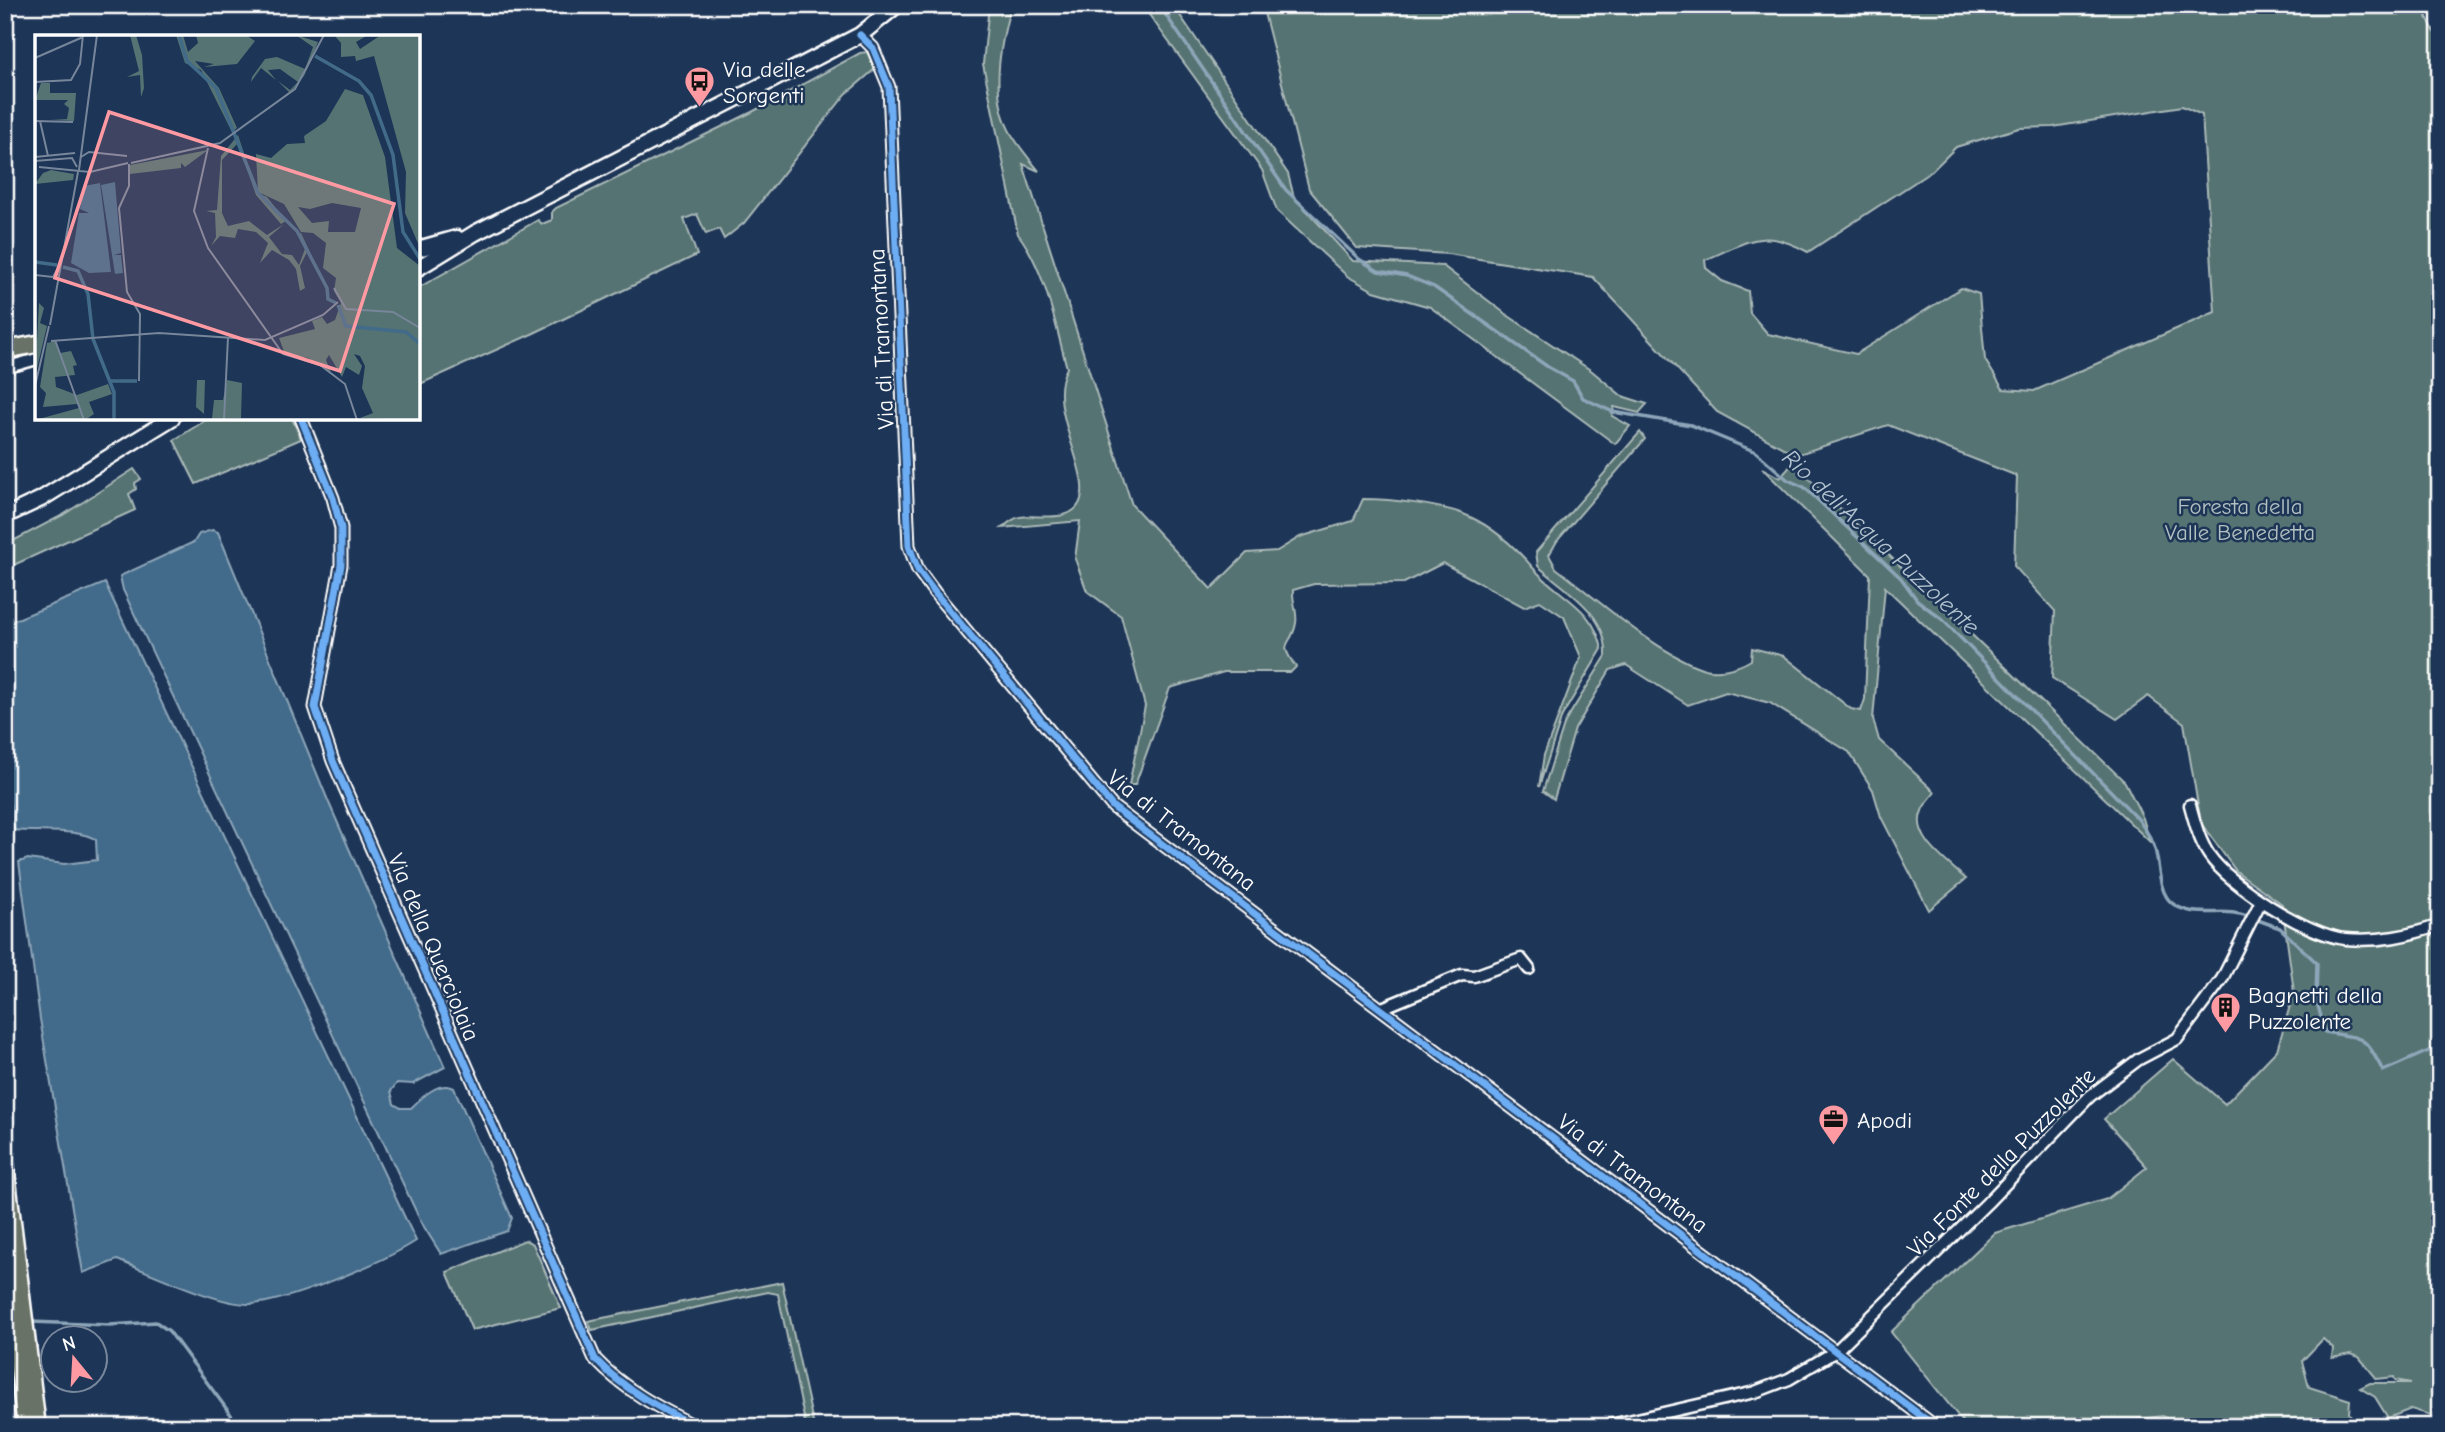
<svg xmlns="http://www.w3.org/2000/svg" width="2445" height="1432" viewBox="0 0 2445 1432" font-family="'Comic Neue',sans-serif">
  <style>
    .green { fill: #557372; stroke: #aab9b8; stroke-width: 2; fill-rule: evenodd }
    .water { fill: #426b8a; stroke: #8ea6b9; stroke-width: 2 }
    .lines { fill: none; stroke-linecap: round; stroke-linejoin: round }
    .stream { stroke: #8ea6b9; stroke-width: 3.5 }
    .minor-casing { stroke: #fff; stroke-width: 15 }
    .secondary-casing { stroke: #fff; stroke-width: 19 }
    .trunk-casing { stroke: #fff; stroke-width: 21 }
    .minor { stroke: #1d3557; stroke-width: 10 }
    .secondary { stroke: #1d3557; stroke-width: 14 }
    .trunk { stroke: #697266; stroke-width: 16 }
    .cycleway-casing { stroke: #1d3557; stroke-width: 11 }
    .cycleway { stroke: #6dadf4; stroke-width: 7 }
    .labels { text-anchor: middle; stroke-width: 5; stroke-linejoin: round; paint-order: stroke }
    .poi-label { font-size: 23px; fill: #fff; stroke: #1d3557; text-anchor: start }
    .street-label { font-size: 23px; fill: #fff; stroke: #1d3557 }
    .park-label { font-size: 23px; fill: #b2c0c0; stroke: #1d3557 }
    .water-label { font-size: 24px; font-style: italic; fill: #b3c4d0; stroke: #1d3557 }
    .inset-river { fill: none; stroke: #426b8a; stroke-width: 3.5 }
    .inset-road { fill: none; stroke: #77869a; stroke-width: 2 }
    .view { fill: #ff9aa2; fill-opacity: 0.15; stroke: #ff9aa2; stroke-width: 3.5 }
    .inset-edge { fill: none; stroke: #fff; stroke-width: 3.5 }
  </style>
  <rect width="100%" height="100%" fill="#1d3557"/>
  <filter id="ink" filterUnits="userSpaceOnUse"><feTurbulence type="fractalNoise" baseFrequency=".0143" numOctaves="2"/><feDisplacementMap in="SourceGraphic" scale="14" xChannelSelector="R" yChannelSelector="G"/><feConvolveMatrix kernelMatrix="1 2 1 2 8 2 1 2 1" color-interpolation-filters="sRGB"/></filter>
  <g filter="url(#ink)">
    <g class="green">
      <path d="M989,5H1011C1000,45 989,97 1012,135C1020,148 1030,160 1039,171L1023,164L1132,505L1211,589L1247,553L1277,551L1300,537L1353,521L1363,499C1389,499 1445,505 1468,516C1493,527 1517,549 1534,569C1559,597 1594,607 1602,649L1562,716L1539,787L1544,755L1581,657L1564,617L1540,601L1524,607L1443,563L1404,583L1314,584L1293,590C1292,601 1298,613 1296,623C1292,648 1276,639 1296,667L1291,672H1224L1170,688L1135,785H1129L1145,706L1121,616L1087,591L1075,559L1080,521L1002,528C1007,524 1013,518 1020,517C1036,514 1065,522 1077,507C1099,481 1043,408 1067,368C1055,324 1046,271 1018,234L983,64Z"/>
      <polygon points="1142,5 1173,5 1288,174 1294,197 1353,261 1443,266 1507,315 1592,371 1622,396 1647,404 1639,413 1614,407 1612,416 1630,426 1615,444 1430,307 1374,291 1347,276 1277,211 1262,170"/>
      <path d="M1262,5H2421L2440,43V1418L2411,1409L2388,1418L2375,1397L2360,1388L2370,1383H2411L2395,1380L2394,1377L2377,1379L2359,1357L2351,1354L2332,1358L2333,1348L2323,1339L2302,1361L2309,1387L2350,1400L2349,1413L2355,1422L2364,1420L2368,1427H2179L2163,1416L2078,1427H1967L1891,1332L1995,1233L2107,1199L2147,1167L2104,1119L2173,1059L2225,1104L2277,1050L2294,992L2282,904L2236,871L2201,823L2184,723L2148,696L2117,719L2052,678L2055,611L2014,566L2017,476L1888,425L1796,455L1717,412L1593,277L1448,254L1357,248L1309,189ZM2182,106L2202,115L2215,312L2034,391L2003,389L1985,360L1979,294L1961,288L1856,354L1768,334L1750,313L1748,291L1722,281L1706,268L1705,260C1750,241 1762,227 1808,252L1932,171L1956,147L2019,128L2053,127Z"/>
      <polygon points="867,52 875,69 846,94 744,223 724,239 719,229 706,234 697,214 684,219 697,255 534,333 418,385 418,288 538,220 542,224 552,220 552,212 556,208 752,112 860,53"/>
      <polygon points="209,418 292,418 301,439 196,484 174,440"/>
      <path d="M1640,432L1645,439L1557,541L1549,555L1556,568C1597,599 1652,649 1699,667C1716,674 1736,669 1751,660L1752,648L1784,656L1851,709L1861,711L1865,699L1870,575L1762,468L1780,478L1793,463L2125,782L2143,818L2150,842L1885,587L1873,719L1879,740L1935,792C1931,798 1924,804 1922,811C1910,837 1949,863 1966,879L1929,910L1881,817L1873,790L1849,752L1770,703L1726,692L1688,705L1626,665L1610,670L1575,729L1554,799L1543,791L1565,722L1606,656C1608,613 1566,591 1538,566L1536,552Z"/>
      <polygon points="134,469 141,479 135,483 136,489 129,494 135,510 5,569 5,545 63,515"/>
      <polygon points="525,1240 533,1244 561,1308 472,1330 447,1272"/>
      <polygon points="782,1282 814,1427 806,1427 778,1294 768,1292 592,1330 588,1321"/>
    </g>
    <g class="water">
      <path d="M212,530L218,532L329,803L445,1067L413,1084L397,1083L391,1091L394,1104L401,1108H411C421,1098 439,1080 454,1088L512,1218L507,1231L441,1254L421,1222L123,590L120,576L194,542L199,534Z"/>
      <path d="M105,583L416,1241C385,1261 287,1303 250,1304C217,1305 150,1272 117,1260L83,1273L40,1019L19,862L28,859L64,864L97,860L96,840C81,828 37,833 14,830L5,768V624Z"/>
    </g>
    <g class="lines">
      <g class="stream">
        <path d="M1159,5L1286,190L1359,259L1378,271L1407,276L1434,287L1548,367L1573,381L1583,398L1613,412L1691,425L1756,452L1788,480L1804,487L1901,578L1917,600L1943,620L2139,820C2144,829 2153,839 2155,849C2163,879 2155,907 2196,912C2215,914 2231,909 2250,917"/>
        <path d="M2255,919L2280,928L2317,963L2316,998L2325,1032C2365,1039 2364,1034 2383,1071L2440,1046"/>
        <polyline points="31,1322 110,1325 156,1322 169,1331 240,1427"/>
      </g>
      <defs>
        <g id="minor">
          <polyline points="860,35 873,48 889,87 909,546 918,570 935,593 1113,807 1936,1427"/>
          <polyline points="5,368 37,359"/>
          <path d="M301,418L333,498L341,528V565L315,707L333,761L595,1359C624,1390 659,1408 697,1427"/>
          <path d="M2190,805C2195,823 2199,840 2209,855C2230,886 2308,935 2345,939C2379,942 2408,936 2440,925"/>
          <polyline points="1382,1008 1462,975 1474,976 1521,959 1529,969"/>
          <polyline points="1602,1427 1755,1392 1789,1379 1836,1351 1987,1203 2090,1096 2139,1059 2177,1039 2222,979 2261,901"/>
        </g>
        <g id="secondary">
          <polyline points="418,249 457,238"/>
          <polyline points="418,268 475,233 860,35 897,5"/>
          <polyline points="5,516 41,499 172,418"/>
        </g>
        <g id="trunk">
          <polyline points="5,350 37,344"/>
          <polyline points="5,1164 37,1427"/>
          <polyline points="5,1253 26,1427"/>
        </g>
      </defs>
      <use href="#minor" class="minor-casing"/>
      <use href="#secondary" class="secondary-casing"/>
      <use href="#trunk" class="trunk-casing"/>
      <use href="#minor" class="minor"/>
      <use href="#secondary" class="secondary"/>
      <use href="#trunk" class="trunk"/>
      <defs>
        <g id="cycleway">
          <polyline points="860,35 873,48 889,87 909,546 918,570 935,593 1113,807 1936,1427"/>
          <path d="M301,418L333,498L341,528V565L315,707L333,761L595,1359C624,1390 659,1408 697,1427"/>
        </g>
      </defs>
      <use href="#cycleway" class="cycleway-casing"/>
      <use href="#cycleway" class="cycleway"/>
    </g>
  </g>
  <defs>
    <symbol id="bus-pin" viewBox="-11 -11 22 30"><path d="M0 17L-7.5 6A9.5 9.5 0 1 1 7.5 6Z" fill="#ff9aa2" stroke="#1d3557"/><path d="M-5-6H5V4H4V6H2V4H-2V6H-4V4H-5ZM-3.5-4V0h7V-4ZM-3.5 1.2v1.5H-2V1.2ZM2 1.2v1.5H3.5V1.2Z" fill="#111"/></symbol>
    <symbol id="building-pin" viewBox="-11 -11 22 30"><path d="M0 17L-7.5 6A9.5 9.5 0 1 1 7.5 6Z" fill="#ff9aa2" stroke="#1d3557"/><path d="M-4-6H4V6H1V3H-1V6H-4ZM-2.5-4.3h1.7v1.8h-1.7ZM.8-4.3h1.7v1.8H.8ZM-2.5-1h1.7V.8h-1.7ZM.8-1h1.7V.8H.8Z" fill="#111"/></symbol>
    <symbol id="office-pin" viewBox="-11 -11 22 30"><path d="M0 17L-7.5 6A9.5 9.5 0 1 1 7.5 6Z" fill="#ff9aa2" stroke="#1d3557"/><path d="M-6-3h4V-5.5h4V-3h4V5H-6ZM-1-4.5V-3h2v-1.5ZM-6 0V1H6V0Z" fill="#111"/></symbol>
  </defs>
  <g fill-rule="evenodd">
    <use href="#bus-pin" x="682" y="64" width="35" height="47"/>
    <use href="#building-pin" x="2208" y="990" width="35" height="47"/>
    <use href="#office-pin" x="1816" y="1102" width="35" height="47"/>
  </g>
  <g class="labels">
    <g class="poi-label">
      <text x="723" y="77">Via delle<tspan x="723" dy="26">Sorgenti</tspan></text>
      <text x="2248" y="1003">Bagnetti della<tspan x="2248" dy="26">Puzzolente</tspan></text>
      <text x="1857" y="1128">Apodi</text>
    </g>
    <g class="street-label">
      <text transform="translate(881 339) rotate(-93)" y="8">Via di Tramontana</text>
      <text transform="translate(1182 830) rotate(38)" y="8">Via di Tramontana</text>
      <text transform="translate(434 947) rotate(67)" y="8">Via della Querciolaia</text>
      <text transform="translate(2001 1162) rotate(-45)" y="8">Via Fonte della Puzzolente</text>
      <text transform="translate(1633 1173) rotate(37)" y="8">Via di Tramontana</text>
    </g>
    <g class="park-label">
      <text x="2240" y="514">Foresta della<tspan x="2240" dy="26">Valle Benedetta</tspan></text>
    </g>
    <g class="water-label">
      <text transform="translate(1881 542) rotate(43)" y="8">Rio dell'Acqua Puzzolente</text>
    </g>
  </g>
  <g transform="translate(35 35)">
    <rect width="385" height="385" fill="#1d3557"/>
    <path d="M95,0H101L107,20L109,53L106,62L105,40L92,42L104,36ZM141,0H148L153,17L163,8L161,0H211L220,6L202,29L169,32L179,29L160,26L184,53L202,93L197,97L166,35L150,28ZM261,0L283,7L275,28L269,41L256,57L235,73L226,78L254,57L243,46L255,55L263,47L245,34L233,35L241,45L226,33L216,47L217,42L230,24L242,22L270,34L278,12ZM299,0H333L321,7L325,14L346,0H385V213L370,178L371,137L339,21L321,26L320,21L306,22V8ZM6,48H15V58H41L39,86L15,85L32,84L34,73L29,69L33,65H0ZM310,54L328,60L350,122L362,213L385,231V385L325,383L338,378L327,353L330,331L325,321L319,319L327,331L324,340L311,332L307,342L294,320L291,325L296,337L273,323L250,319L244,303L280,294L277,286L287,282L292,289L300,285L306,268L299,256L301,243L288,233L291,208L278,198L266,197L249,169L223,157L221,119L236,123L252,109L270,108L269,101L291,86ZM297,168L326,173L320,197H293L294,186L277,188L263,172L275,174ZM203,100L222,158L232,162L251,186L246,189L221,160L203,108L187,125V178L193,191L214,186L232,200L249,189L234,202L247,219L257,220L264,230L270,214L262,198H266L293,256L272,217L265,231L270,253L265,256L261,234L254,225L237,215L225,228L233,208L221,197L203,194L200,203L185,201L176,211L181,202L180,178L171,176L182,175L186,121ZM173,115L150,132L146,128V133L95,139V130ZM16,135L39,139L38,145L0,149L8,138ZM4,268L9,273L5,288L12,291L0,342ZM21,306L25,318L36,316L42,330L38,331L40,340L20,342L21,352L42,360L73,349L77,359L54,367L59,379L50,385H0L44,373L42,369L8,372L11,358L5,352L12,308ZM162,345H170L169,379L161,372ZM192,345L207,348L206,383L177,384L179,365H188Z" fill="#557372" fill-rule="evenodd"/>
    <path d="M80,147L86,218L79,220H86L88,238L80,239L66,150ZM65,148L76,237L54,238L36,228L44,178H54L45,174L49,151Z" fill="#426b8a"/>
    <path class="inset-river" d="M144,0L152,26L181,53L223,158L262,196L292,253L293,264L301,268M280,21L324,46L336,60L358,120L368,197L385,224M0,227L22,230M28,232L43,236L53,259L58,304L79,357V385M303,270L311,291L371,297L385,309M75,346H102"/>
    <path class="inset-road" d="M0,23L48,2M0,47L36,45L45,29L48,0M0,86L38,87M5,86L13,121M173,113L159,176L173,213L248,319L285,330L310,349L322,385M0,122L40,118M46,122L54,117L92,121M0,126L37,123L42,132M96,128L185,108L260,54L289,0M94,129V151L84,173L92,257L105,279L104,346M4,132L55,137L93,128M44,135L62,0M0,240L18,242L24,231M299,253L311,274L358,277L385,293M0,261V294M15,290L43,137M20,305L49,385M16,306L124,298L230,305L288,280L303,267M0,351L14,291M189,385L193,302"/>
    <path class="view" d="M74,77L359,169L305,336L20,243Z"/>
    <rect width="385" height="385" class="inset-edge"/>
  </g>
  <rect width="2445" height="1432" fill="none" stroke="#1d3557" stroke-width="28"/>
  <rect x="14" y="14" width="2417" height="1404" fill="none" stroke="#fff" stroke-width="2.5" filter="url(#ink)"/>
  <g transform="translate(74 1359) rotate(342)"><circle r="33" fill="#1d3557" stroke="#77869a" stroke-width="2"/>
  <path d="M0-5L12 26L0 18L-12 26Z" fill="#ff9aa2"/>
  <text y="-10" font-size="19" font-weight="bold" text-anchor="middle" fill="#ffffff">N</text>
  </g>
</svg>
